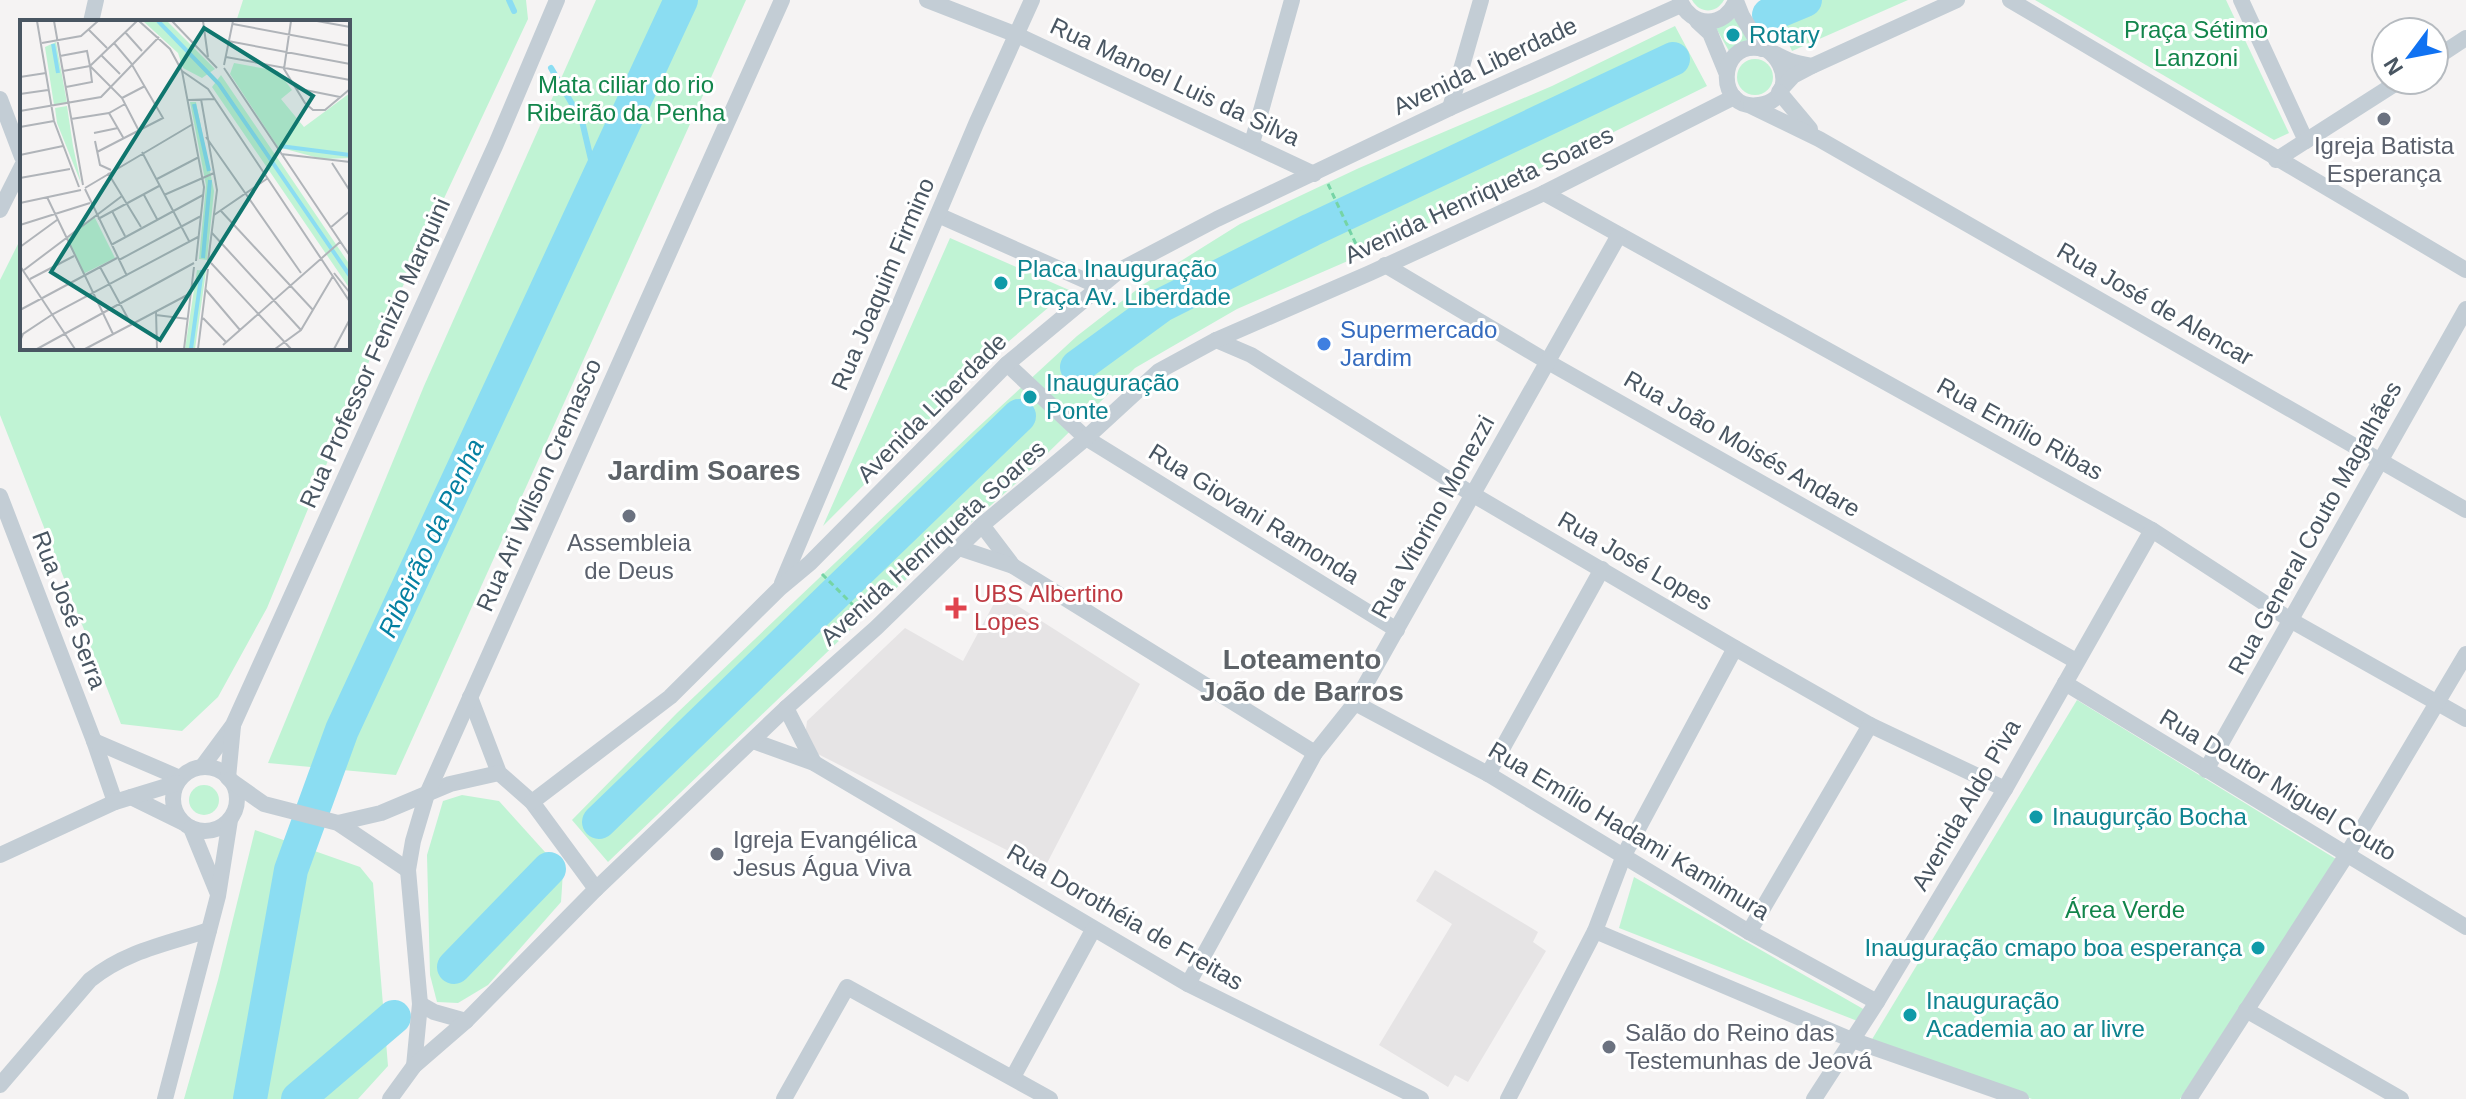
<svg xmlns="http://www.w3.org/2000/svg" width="2466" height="1099" viewBox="0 0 2466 1099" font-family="Arial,sans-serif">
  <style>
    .education { fill: #e6e4e5 }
    .green { fill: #c0f3d4 }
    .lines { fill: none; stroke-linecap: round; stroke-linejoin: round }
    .stream { stroke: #8bddf2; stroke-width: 6 }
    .river { stroke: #8bddf2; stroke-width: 34 }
    .path { stroke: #75d4a5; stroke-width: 3; stroke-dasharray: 6 4; stroke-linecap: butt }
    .minor { stroke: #c3cdd5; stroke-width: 16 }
    .culture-dot { fill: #0f9aa8; stroke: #fff; stroke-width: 3 }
    .worship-dot { fill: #6b7280; stroke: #fff; stroke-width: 3 }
    .shop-dot { fill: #3f7fe0; stroke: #fff; stroke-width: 3 }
    .health-dot { fill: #e0444e; stroke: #fff; stroke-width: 3 }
    .labels { text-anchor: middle; stroke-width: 6; stroke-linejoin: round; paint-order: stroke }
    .park-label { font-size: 24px; fill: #12854b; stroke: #fff }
    .culture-label { font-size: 24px; fill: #0d838f; stroke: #fff; text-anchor: start }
    .street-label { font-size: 24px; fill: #495662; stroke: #fff }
    .worship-label { font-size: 24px; fill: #5b616d; stroke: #fff }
    .shop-label { font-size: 24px; fill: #366cbe; stroke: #fff; text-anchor: start }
    .health-label { font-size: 24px; fill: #be3a42; stroke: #fff; text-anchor: start }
    .water-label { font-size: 26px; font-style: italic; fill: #0580a2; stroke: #fff }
    .quarter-label { font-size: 28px; font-weight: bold; fill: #5e6368; stroke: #fff }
    .inset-river { fill: none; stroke: #8bddf2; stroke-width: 4 }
    .inset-road { fill: none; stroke: #b0b4b9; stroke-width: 2 }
    .view { fill: #0f766e; fill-opacity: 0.15; stroke: #0f766e; stroke-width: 4 }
    .inset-edge { fill: none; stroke: #495662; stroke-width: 4 }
  </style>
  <rect width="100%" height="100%" fill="#f5f3f3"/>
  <g class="education">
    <polygon points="999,594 1140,684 1044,869 816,753 805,737 807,721 905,628 963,661"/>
    <polygon points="1435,870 1538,932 1533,942 1546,951 1468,1082 1455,1075 1448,1087 1379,1045 1452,924 1416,901"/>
  </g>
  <g class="green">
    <polygon points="243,0 526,0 528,19 380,335 267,608 218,697 182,731 121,724 0,415 0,280 22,236 22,348 348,348 348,22 236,22"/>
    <polygon points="596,0 746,0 396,775 268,763 424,386"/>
    <path d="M1692,0H1724C1716,14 1700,14 1692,0Z"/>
    <polygon points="1769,0 1908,0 1792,51"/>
    <polygon points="2035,0 2226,0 2289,133 2274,140"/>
    <polygon points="1737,17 1750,40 1729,51 1716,28"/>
    <polygon points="1675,26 1707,86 1387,244 1237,309 1135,368 1023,477 869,612 608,862 572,820 677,713 974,431 1077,336 1144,284 1240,224 1359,168 1552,86"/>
    <circle cx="1755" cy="77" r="18"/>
    <polygon points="950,238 1069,290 995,353 823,526"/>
    <polygon points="2077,700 2336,859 2180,1099 2032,1099 1868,1046"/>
    <circle cx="204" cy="800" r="15"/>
    <polygon points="462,795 499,801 563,872 561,902 488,985 458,1003 437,1002 430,975 427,855 443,801"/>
    <polygon points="255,830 360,867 373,883 388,1066 358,1099 184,1099 218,980"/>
    <polygon points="1634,877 1865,1010 1860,1022 1619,928"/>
  </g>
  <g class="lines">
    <g class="stream">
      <polyline points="509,0 514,11"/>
      <polyline points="551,68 582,121 596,181"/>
    </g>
    <g class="river">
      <polyline points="1769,15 1805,0"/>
      <polyline points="1077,367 1162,305 1311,230 1673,59"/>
      <polyline points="599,822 1019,416"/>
      <polyline points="454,967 549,869"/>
      <polyline points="250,1099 291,870 342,730 681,0"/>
      <polyline points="298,1099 394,1017"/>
    </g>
    <g class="path">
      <polyline points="1328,184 1362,257"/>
      <polyline points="822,574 865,617"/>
    </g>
    <g class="minor">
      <polyline points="927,0 1017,35 1314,174"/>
      <path d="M1680,0C1690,28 1726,29 1736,0"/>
      <polyline points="2010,0 2466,270"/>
      <polyline points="2241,0 2306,141"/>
      <polyline points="1736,1 1742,16 1762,49"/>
      <polyline points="1697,21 1710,33 1726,72"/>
      <polyline points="91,22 96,0"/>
      <path d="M1767,50C1790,66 1790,101 1759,105C1716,112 1716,42 1759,48C1769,49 1778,56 1788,60C1795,63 1804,64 1812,66"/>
      <polyline points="2434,59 2466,38"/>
      <polyline points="1781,89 1793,76 1812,66 1957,0"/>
      <polyline points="1779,92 1810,129"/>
      <polyline points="0,99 22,157"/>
      <polyline points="1751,106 1819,139 2466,510"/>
      <polyline points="1450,108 1481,0"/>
      <polyline points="1252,143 1292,0"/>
      <polyline points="2276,160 2401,80"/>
      <polyline points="1544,193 2152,530 2292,621 2466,719"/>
      <polyline points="0,210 22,166"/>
      <polyline points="938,215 1100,287"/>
      <polyline points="1385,265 1548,362 2076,661"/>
      <polyline points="1216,340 1251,355 1472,494 1735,648 1870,725 2005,789"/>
      <polyline points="1007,364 1086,438 1397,630"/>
      <polyline points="0,496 94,741 115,802"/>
      <polyline points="982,525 1013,566"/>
      <polyline points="959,548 1013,566 1315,753"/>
      <polyline points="782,583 976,124 1032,0"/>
      <polyline points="2065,683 2466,927"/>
      <polyline points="470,697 499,773 532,802 596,889"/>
      <polyline points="1355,703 1488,774 1749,932 1877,1002"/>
      <polyline points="786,708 814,763"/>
      <polyline points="94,741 180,778"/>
      <polyline points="753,741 814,763 1188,984 1421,1099"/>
      <polyline points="202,767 233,725 496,144 557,0"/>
      <circle cx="205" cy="799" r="32"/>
      <polyline points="2206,770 2466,309"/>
      <polyline points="1488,774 1602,569"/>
      <polyline points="228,778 233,726"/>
      <polyline points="230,780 264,804 338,823 408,870"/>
      <polyline points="131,797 182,822"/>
      <polyline points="532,802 670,697 780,588 810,563 1007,364 1120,270 1217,219 1450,108 1681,5"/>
      <polyline points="338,823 381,813 450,784 499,773"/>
      <polyline points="191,828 218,894"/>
      <polyline points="0,855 115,802 177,783"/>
      <polyline points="1595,931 1852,1040 2021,1099"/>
      <polyline points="1749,932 1870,725"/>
      <polyline points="1188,984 1315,753 1355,703 1619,235"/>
      <polyline points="420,1004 434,1012 466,1021"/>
      <polyline points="2246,1010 2401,1099"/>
      <polyline points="414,1066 420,1004 408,870 413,841 427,794 782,0"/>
      <polyline points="1013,1077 1093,930"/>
      <path d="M0,1085L90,980C126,951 166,944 209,930"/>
      <polyline points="165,1099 218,896 230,820"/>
      <polyline points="390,1099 414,1066 466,1021 596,889 786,708 876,628 982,525 1086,438 1159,371 1216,340 1370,273 1544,193 1734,97"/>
      <polyline points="784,1099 847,987 1050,1099"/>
      <polyline points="1508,1099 1595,931 1624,855 1735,648"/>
      <polyline points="1814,1099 1877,1002 2005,789 2152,530"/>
      <polyline points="2189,1099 2346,856 2466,654"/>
    </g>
  </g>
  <g class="culture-dot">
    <circle cx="1733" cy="35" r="8"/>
    <circle cx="1001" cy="283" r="8"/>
    <circle cx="1030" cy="397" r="8"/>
    <circle cx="2036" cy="817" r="8"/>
    <circle cx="2258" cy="948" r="8"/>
    <circle cx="1910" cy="1015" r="8"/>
  </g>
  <g class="worship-dot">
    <circle cx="2384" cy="119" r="8"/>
    <circle cx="629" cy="516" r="8"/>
    <circle cx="717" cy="854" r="8"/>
    <circle cx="1609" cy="1047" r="8"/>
  </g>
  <circle class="shop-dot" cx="1324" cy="344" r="8"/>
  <path class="health-dot" d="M952 596h8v8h8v8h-8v8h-8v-8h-8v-8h8z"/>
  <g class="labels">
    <g class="park-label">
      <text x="2196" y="38">Praça Sétimo<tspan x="2196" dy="28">Lanzoni</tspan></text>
      <text x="626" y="93">Mata ciliar do rio<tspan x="626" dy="28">Ribeirão da Penha</tspan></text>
      <text x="2125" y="918">Área Verde</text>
    </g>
    <g class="culture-label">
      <text x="1749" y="43">Rotary</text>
      <text x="1017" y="277">Placa Inauguração<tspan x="1017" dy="28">Praça Av. Liberdade</tspan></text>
      <text x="1046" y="391">Inauguração<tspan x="1046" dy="28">Ponte</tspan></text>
      <text x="2052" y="825">Inaugurção Bocha</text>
      <text x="2242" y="956" text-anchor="end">Inauguração cmapo boa esperança</text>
      <text x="1926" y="1009">Inauguração<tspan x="1926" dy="28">Academia ao ar livre</tspan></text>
    </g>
    <g class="street-label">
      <text transform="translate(1485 66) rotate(-25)" y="8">Avenida Liberdade</text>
      <text transform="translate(1175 82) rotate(25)" y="8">Rua Manoel Luis da Silva</text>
      <text transform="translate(1479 195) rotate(-25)" y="8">Avenida Henriqueta Soares</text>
      <text transform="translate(883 284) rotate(-67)" y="8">Rua Joaquim Firmino</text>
      <text transform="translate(2155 304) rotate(30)" y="8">Rua José de Alencar</text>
      <text transform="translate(375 353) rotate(-66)" y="8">Rua Professor Fenizio Marquini</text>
      <text transform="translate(932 408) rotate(-45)" y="8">Avenida Liberdade</text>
      <text transform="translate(2020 429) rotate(29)" y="8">Rua Emílio Ribas</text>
      <text transform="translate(1742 444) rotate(30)" y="8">Rua João Moisés Andare</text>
      <text transform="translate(539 485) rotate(-66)" y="8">Rua Ari Wilson Cremasco</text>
      <text transform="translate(1254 514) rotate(32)" y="8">Rua Giovani Ramonda</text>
      <text transform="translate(1433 517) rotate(-61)" y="8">Rua Vitorino Monezzi</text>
      <text transform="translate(2315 528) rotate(-61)" y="8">Rua General Couto Magalhães</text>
      <text transform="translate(933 543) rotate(-42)" y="8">Avenida Henriqueta Soares</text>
      <text transform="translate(1635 561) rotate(30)" y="8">Rua José Lopes</text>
      <text transform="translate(69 610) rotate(69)" y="8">Rua José Serra</text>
      <text transform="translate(2278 785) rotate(31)" y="8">Rua Doutor Miguel Couto</text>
      <text transform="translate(1966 805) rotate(-60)" y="8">Avenida Aldo Piva</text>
      <text transform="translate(1629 831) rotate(31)" y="8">Rua Emílio Hadami Kamimura</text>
      <text transform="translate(1125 917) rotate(30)" y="8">Rua Dorothéia de Freitas</text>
    </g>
    <g class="worship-label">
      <text x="2384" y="154">Igreja Batista<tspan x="2384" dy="28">Esperança</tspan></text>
      <text x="629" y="551">Assembleia<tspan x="629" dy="28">de Deus</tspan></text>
      <text x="733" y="848" text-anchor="start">Igreja Evangélica<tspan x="733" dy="28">Jesus Água Viva</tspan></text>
      <text x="1625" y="1041" text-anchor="start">Salão do Reino das<tspan x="1625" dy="28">Testemunhas de Jeová</tspan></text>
    </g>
    <g class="shop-label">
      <text x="1340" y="338">Supermercado<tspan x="1340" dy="28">Jardim</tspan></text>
    </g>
    <g class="health-label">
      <text x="974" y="602">UBS Albertino<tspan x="974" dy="28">Lopes</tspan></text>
    </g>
    <g class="water-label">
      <text transform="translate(431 538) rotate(-65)" y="9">Ribeirão da Penha</text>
    </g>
    <g class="quarter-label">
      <text x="704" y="480">Jardim Soares</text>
      <text x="1302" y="669">Loteamento<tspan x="1302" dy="32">João de Barros</tspan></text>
    </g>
  </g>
  <g transform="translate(20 20)">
    <rect width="330" height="330" fill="#f5f3f3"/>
    <path d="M123,1H147L195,49L182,58L163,48L158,33ZM36,22L47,83L34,85L25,27ZM214,43L258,51L272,70L261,79L284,107L330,73V138L302,139L258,127L210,54ZM201,55L330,245V269L192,67ZM170,82H176L194,171L187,240L179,239L186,165ZM47,86L53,126L61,163L37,103L35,88ZM74,196L95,238L63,254L47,219ZM177,250L186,251L175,329H165Z" fill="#c0f3d4"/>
    <path class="inset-river" d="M138,1L199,64L330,256M33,24L38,53M174,84L189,151M260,126L330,135M183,238L190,160M171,329L182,250"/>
    <path class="inset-road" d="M17,1L34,101L59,167M34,1L63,165M119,1L150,29L162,51L184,167L176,241M152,1L197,48M183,1L188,37M271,1L264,49L285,83L293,90H305L330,69M297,1L330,7M213,4L330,26M69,10L87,28M105,12L122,31M208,21L330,44M22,23L61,16L78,1M81,35L100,54M40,36L67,31L70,46L72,62L46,67M206,37L330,60M204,45L213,1M70,46L102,78L119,111M70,46L117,1M204,48L330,236M43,51L70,46M162,51L188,69L330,282M0,57L26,53M275,68L320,77M0,74L28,70M102,78L125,66M181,79L197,170L188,242M168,80L195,79M0,91L81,77L139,17M89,93L104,119M51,99L89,93L105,84M0,107L34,101M74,113L98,108M186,117L281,253M75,121L80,145L91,150M77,132L143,98L111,43L94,23M122,132L169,221M261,134L330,142M0,135L43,126M312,143L330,171M88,153L121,207M0,158L50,149M137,159L179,137M65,168L173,104M65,169L107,256M124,175L137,199M144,175L194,153M27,177L93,314M0,183L61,170M92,191L105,216M201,191L293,290M194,195L248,158M78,199L139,166M0,205L70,183M310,208L330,191M192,213L281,310M91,225L183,175M0,227L37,200M99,240L181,196M191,243L271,329M0,246L55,329M80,247L111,304M4,250L102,176M314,253L330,273M10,259L54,236M186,270L220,310M0,290L97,238M136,291L137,329M136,295L168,299M183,298L206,322M0,321L3,314L33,294L178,217M203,325L320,222M17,329L174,243M65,329L171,273M164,329L174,247M178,329L188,249M255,329L281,310L313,256M314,329L330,299"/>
    <path class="view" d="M184,8L293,76L140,320L31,252Z"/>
    <rect width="330" height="330" class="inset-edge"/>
  </g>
  <g transform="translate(2410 56) rotate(238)"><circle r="38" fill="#ffffff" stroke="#b6bbc0" stroke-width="2"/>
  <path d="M0-6L14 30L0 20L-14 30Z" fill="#1072f2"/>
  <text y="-12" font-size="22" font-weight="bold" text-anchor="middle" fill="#495662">N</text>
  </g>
</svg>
